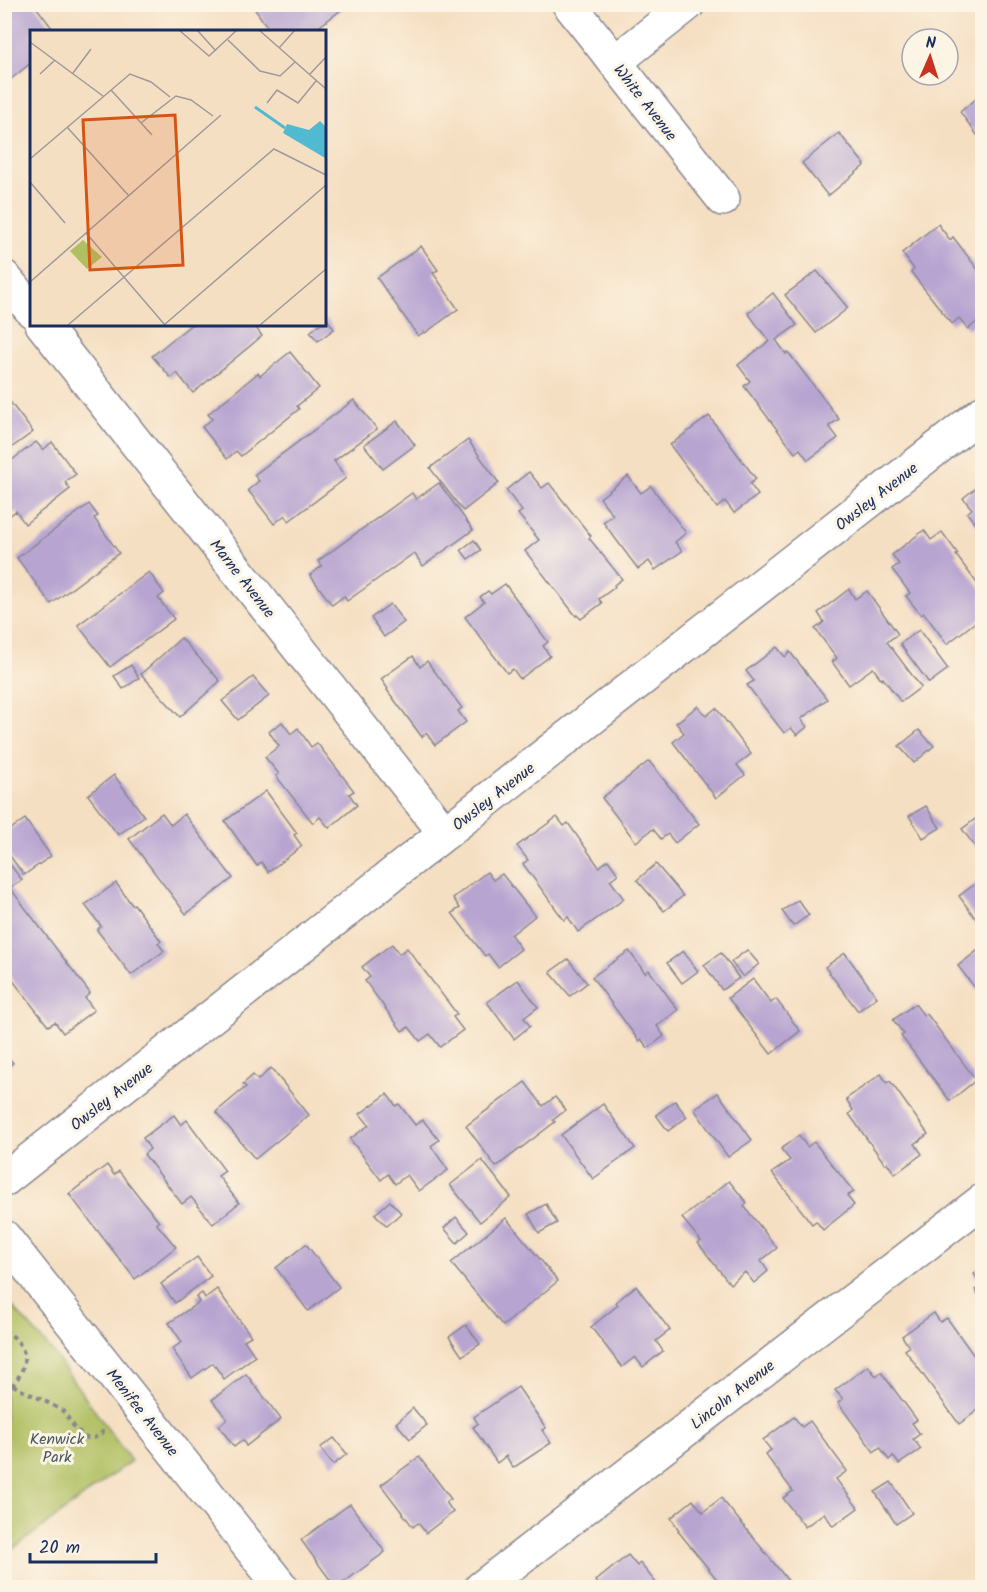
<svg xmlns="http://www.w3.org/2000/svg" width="987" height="1592" viewBox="0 0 987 1592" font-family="Kalam,sans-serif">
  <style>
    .green { fill: #b0bf62; stroke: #667760; stroke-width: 1.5 }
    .building { fill: #b7a4d1 }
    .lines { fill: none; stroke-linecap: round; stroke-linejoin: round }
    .minor-casing { stroke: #888790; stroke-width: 36 }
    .path { stroke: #888790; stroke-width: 4; stroke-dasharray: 4.5 4.5; stroke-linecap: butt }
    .minor { stroke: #fff; stroke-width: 33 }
    .labels { text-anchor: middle; stroke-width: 6; stroke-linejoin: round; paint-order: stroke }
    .street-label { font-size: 16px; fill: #1b2f5e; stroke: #fcf5e5 }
    .park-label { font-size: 16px; fill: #485a5f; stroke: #fcf5e5 }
    .inset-river { fill: none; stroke: #52bad0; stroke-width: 3 }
    .inset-road { fill: none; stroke: #9e999a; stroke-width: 1.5 }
    .view { fill: #d45514; fill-opacity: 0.15; stroke: #d45514; stroke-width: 3 }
    .inset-edge { fill: none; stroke: #1b2f5e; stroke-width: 3 }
  </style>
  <rect width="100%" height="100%" fill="#fcf5e5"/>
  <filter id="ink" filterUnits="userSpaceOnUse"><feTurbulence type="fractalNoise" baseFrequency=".0167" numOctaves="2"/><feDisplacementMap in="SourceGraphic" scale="12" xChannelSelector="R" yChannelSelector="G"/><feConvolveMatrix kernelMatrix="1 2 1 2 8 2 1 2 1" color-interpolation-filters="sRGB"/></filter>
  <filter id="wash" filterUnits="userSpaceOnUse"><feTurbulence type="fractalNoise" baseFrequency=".008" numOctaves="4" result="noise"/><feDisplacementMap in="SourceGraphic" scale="24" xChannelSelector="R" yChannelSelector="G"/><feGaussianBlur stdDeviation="1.35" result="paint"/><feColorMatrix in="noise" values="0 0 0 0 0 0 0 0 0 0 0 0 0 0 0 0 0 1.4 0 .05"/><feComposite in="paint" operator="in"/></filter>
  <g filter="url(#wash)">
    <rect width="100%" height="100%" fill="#f5dfc2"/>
    <polygon class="green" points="5,1298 51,1350 131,1461 5,1555"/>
    <g id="blocks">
      <g class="building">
        <polygon points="4,4 34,4 55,32 32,32 32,62 11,79 4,71"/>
        <polygon points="251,4 349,4 312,32 271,32"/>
        <polygon points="982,94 982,131 977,135 960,112"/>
        <polygon points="839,133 865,165 828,196 802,163"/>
        <polygon points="938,224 950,240 953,237 982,275 982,318 968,329 959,318 952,324 911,272 914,269 902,253"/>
        <polygon points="421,246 438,270 433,273 458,309 425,333 424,332 418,336 377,278"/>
        <polygon points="817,271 848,308 816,333 785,295"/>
        <polygon points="773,293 797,325 776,340 786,354 788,352 839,419 829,426 838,438 808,460 800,449 795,453 744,386 750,381 738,365 769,341 748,313"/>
        <polygon points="327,319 334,329 318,341 310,332 320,324 324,324 324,321"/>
        <polygon points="192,324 210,324 212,327 215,324 253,324 262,336 193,393 177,373 171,378 152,356"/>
        <polygon points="290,352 319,388 297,406 299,409 241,456 236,451 227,459 202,427 212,419 208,414 258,373 260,376"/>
        <polygon points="4,394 33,432 4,453"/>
        <polygon points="354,400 377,429 334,461 346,478 289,521 285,515 274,524 248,490 259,481 254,475"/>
        <polygon points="709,416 756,479 750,484 758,495 734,513 725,501 717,508 670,445"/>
        <polygon points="397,421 415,445 383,469 364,445"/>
        <polygon points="468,440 499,483 463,511 430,468"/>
        <polygon points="36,442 43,450 52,442 76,474 65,482 70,489 25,524 16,511 5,519 4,500 6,499 4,496 4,466"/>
        <polygon points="529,472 542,488 549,483 591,536 589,538 622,579 614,585 615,587 599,599 602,603 581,619 577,615 576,616 525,551 539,540 518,514 522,511 506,490"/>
        <polygon points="628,476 641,493 651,486 686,533 675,542 682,551 655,570 649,561 638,569 603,522 613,515 600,498"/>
        <polygon points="439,483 473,530 423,566 414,553 347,601 344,596 332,605 310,575 322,566 318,561 412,493 416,499"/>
        <polygon points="982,483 982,532 967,513 972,509 963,498"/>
        <polygon points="89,504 98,516 94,518 119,553 51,604 17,558"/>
        <polygon points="924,530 931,540 942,532 958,554 956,555 982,590 982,617 947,644 924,613 921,615 906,596 910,593 892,569 899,564 892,555"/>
        <polygon points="474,540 481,550 468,559 461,550"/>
        <polygon points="149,572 164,593 158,598 174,619 110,667 78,625"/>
        <polygon points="505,584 548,642 543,646 550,656 520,679 513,669 507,673 465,617 484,602 480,597 488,591 491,594"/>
        <polygon points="849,589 855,599 867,591 898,634 887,642 921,687 901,702 883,678 882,680 873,668 849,685 832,662 837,658 815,629 824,622 818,613"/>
        <polygon points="390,604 404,622 384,637 371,618"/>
        <polygon points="919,630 948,669 929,683 900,644"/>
        <polygon points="181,638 220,681 180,717 141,674"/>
        <polygon points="777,647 785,657 790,652 827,699 801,719 807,727 797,735 791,728 784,733 747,685 754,681 746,671"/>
        <polygon points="413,656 420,667 427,661 462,708 458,711 466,722 435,745 426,733 422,737 387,690 388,689 381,679"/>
        <polygon points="131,665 139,678 123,689 114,676"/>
        <polygon points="253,677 269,696 238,720 222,701"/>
        <polygon points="698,706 706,716 716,708 751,754 737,765 745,775 716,798 673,742 684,733 676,723"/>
        <polygon points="282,722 291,734 298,728 311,747 317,743 354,791 349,794 357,805 329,828 320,817 313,823 276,776 279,774 265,757 279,746 269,732"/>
        <polygon points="919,730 934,746 914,763 899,746"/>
        <polygon points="649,761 699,824 675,843 668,834 661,839 653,829 636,842 602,798"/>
        <polygon points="114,775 144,816 118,835 88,795"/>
        <polygon points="266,791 297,833 294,835 302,846 268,872 261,862 257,866 225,821"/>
        <polygon points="926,806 940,828 923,838 909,816"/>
        <polygon points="162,813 171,825 184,814 233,878 186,914 129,839"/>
        <polygon points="982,814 982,856 962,829"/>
        <polygon points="557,817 564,826 568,823 599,867 608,860 618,874 610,880 624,899 578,932 568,917 564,920 523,864 528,860 517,846"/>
        <polygon points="25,819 51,856 24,875 4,848 4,834"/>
        <polygon points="4,857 22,880 10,888 90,993 85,998 94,1010 63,1033 55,1022 48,1026 4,969"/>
        <polygon points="656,864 683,896 664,911 637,880"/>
        <polygon points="487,872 493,880 502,874 535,916 511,935 521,949 498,967 488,954 485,956 452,913 460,908 453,898"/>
        <polygon points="982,879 982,924 981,926 959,896"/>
        <polygon points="116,883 132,905 134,904 161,941 158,943 164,951 131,975 97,930 101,926 85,905"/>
        <polygon points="798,900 809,915 793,926 782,911"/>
        <polygon points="392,944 399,954 407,948 457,1014 453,1017 463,1030 440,1047 430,1034 420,1041 409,1027 402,1031 365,981 370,977 362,967"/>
        <polygon points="982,947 982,997 958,966"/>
        <polygon points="747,950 759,964 743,977 731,962"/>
        <polygon points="629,951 645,973 649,970 678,1010 657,1026 664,1036 648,1048 641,1039 639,1041 592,977"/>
        <polygon points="683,951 698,971 682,983 667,963"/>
        <polygon points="721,953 739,978 722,990 704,965"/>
        <polygon points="845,953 877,997 858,1011 825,967"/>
        <polygon points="568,959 587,983 570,996 550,972"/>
        <polygon points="753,979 771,1003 776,999 800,1031 771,1054 728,998"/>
        <polygon points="518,980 538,1007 524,1018 530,1026 514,1039 487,1002"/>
        <polygon points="915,1004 924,1016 927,1014 976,1080 950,1101 901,1036 904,1034 893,1020"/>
        <polygon points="4,1052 13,1063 4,1070"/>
        <polygon points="271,1068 309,1115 255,1159 216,1112 246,1087 243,1084 253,1075 258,1080"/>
        <polygon points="881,1074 887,1083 890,1081 928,1134 915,1144 922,1154 895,1174 887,1163 885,1164 849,1114 853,1110 846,1099"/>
        <polygon points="525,1082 543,1106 555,1097 566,1110 553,1120 555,1122 496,1167 466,1126"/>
        <polygon points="718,1093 752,1140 728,1157 694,1109"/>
        <polygon points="387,1094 396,1106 399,1104 415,1125 423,1120 439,1140 431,1146 448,1170 419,1191 407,1175 395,1184 388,1174 381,1180 350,1139 369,1125 360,1114"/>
        <polygon points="675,1101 687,1117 668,1131 656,1115"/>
        <polygon points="603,1104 635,1148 593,1179 561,1135"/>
        <polygon points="174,1115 181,1125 187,1120 225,1171 218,1176 239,1203 213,1224 191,1197 182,1204 144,1154 150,1149 143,1138"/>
        <polygon points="799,1135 807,1147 814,1142 854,1192 847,1196 854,1205 823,1230 816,1221 812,1224 772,1173 790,1160 781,1149"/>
        <polygon points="482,1160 511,1197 480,1222 450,1185"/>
        <polygon points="107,1165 114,1175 119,1171 159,1222 156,1223 176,1247 135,1279 69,1194"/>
        <polygon points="729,1181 747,1203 744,1206 777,1248 761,1261 768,1271 754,1283 745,1272 730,1284 698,1243 701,1241 682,1218"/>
        <polygon points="390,1201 401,1213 387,1226 375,1214"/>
        <polygon points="546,1204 557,1223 539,1233 528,1214"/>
        <polygon points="456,1217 469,1232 457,1243 444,1228"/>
        <polygon points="506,1218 558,1281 503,1326 451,1263"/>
        <polygon points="306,1244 339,1287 308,1311 276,1268"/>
        <polygon points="197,1257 211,1276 175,1303 161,1284"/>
        <polygon points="982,1267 982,1300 975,1290 982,1285 974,1274"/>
        <polygon points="636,1286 670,1330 656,1341 663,1351 643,1367 635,1357 622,1367 591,1327 618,1305 616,1302"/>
        <polygon points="217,1289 251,1336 244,1340 255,1356 224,1379 213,1363 192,1378 172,1349 182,1342 169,1323 199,1302 196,1297 202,1293 205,1298"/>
        <polygon points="934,1313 940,1322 947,1318 982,1367 982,1407 959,1424 905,1350 909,1347 902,1336"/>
        <polygon points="466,1325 480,1344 462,1356 449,1337"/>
        <polygon points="868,1366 876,1376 881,1372 917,1420 912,1423 920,1434 913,1439 921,1449 899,1464 893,1456 889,1460 880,1447 874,1452 838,1403 843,1399 835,1390"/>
        <polygon points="246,1374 281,1419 246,1446 243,1440 234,1447 219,1426 227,1419 212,1400"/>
        <polygon points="518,1387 546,1428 542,1430 551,1443 513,1468 506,1456 497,1463 473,1427 478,1424 474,1417"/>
        <polygon points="413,1408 427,1425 410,1439 396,1423"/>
        <polygon points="794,1417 802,1427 810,1421 847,1471 836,1479 858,1508 833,1526 824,1513 805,1527 783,1498 793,1491 765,1454 771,1450 763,1440"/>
        <polygon points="334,1438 347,1454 333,1465 320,1448"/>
        <polygon points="419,1457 451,1499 446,1502 453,1512 426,1533 418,1523 413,1527 381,1485"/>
        <polygon points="891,1482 912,1513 896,1524 875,1492"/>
        <polygon points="721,1498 794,1588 724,1588 678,1531 679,1530 671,1518 693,1500 703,1512"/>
        <polygon points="350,1504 385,1552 336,1588 301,1540"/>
        <polygon points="628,1555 637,1566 640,1563 660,1588 601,1588 596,1581"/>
      </g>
    </g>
  </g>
  <g filter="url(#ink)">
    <use href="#blocks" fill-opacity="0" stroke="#888790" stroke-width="1.5"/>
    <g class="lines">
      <defs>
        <g id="minor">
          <polyline points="569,4 723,199"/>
          <polyline points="615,62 688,4"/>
          <polyline points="4,277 32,311"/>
          <polyline points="42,324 445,833"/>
          <polyline points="4,1180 445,833 982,413"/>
          <polyline points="4,1237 282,1588"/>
          <polyline points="481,1588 982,1201"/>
        </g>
      </defs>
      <use href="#minor" class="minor-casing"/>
      <g class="path">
        <path d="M4,1330C34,1348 28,1373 4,1393"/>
        <polyline points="13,1385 21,1390 41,1399 63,1411 75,1428 86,1438 94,1438 107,1429"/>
      </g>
      <use href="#minor" class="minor"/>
    </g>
  </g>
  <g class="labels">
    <g class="street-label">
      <text transform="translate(646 102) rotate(52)" y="6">White Avenue</text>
      <text transform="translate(876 496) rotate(-38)" y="6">Owsley Avenue</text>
      <text transform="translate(243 578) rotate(52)" y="6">Marne Avenue</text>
      <text transform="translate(493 796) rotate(-38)" y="6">Owsley Avenue</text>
      <text transform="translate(111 1096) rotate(-38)" y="6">Owsley Avenue</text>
      <text transform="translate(732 1394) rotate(-38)" y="6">Lincoln Avenue</text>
      <text transform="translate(143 1412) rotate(52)" y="6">Menifee Avenue</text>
    </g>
    <g class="park-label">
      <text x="57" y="1444">Kenwick<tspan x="57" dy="18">Park</tspan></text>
    </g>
  </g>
  <g transform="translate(30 30)">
    <rect width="296" height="296" fill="#f5dfc2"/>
    <path d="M53,210L72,227L57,239L40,221Z" fill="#b0bf62"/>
    <path d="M290,91L295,96V128L253,103L257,94L279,100Z" fill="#52bad0"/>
    <path class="inset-river" d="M225,77L255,98"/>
    <path class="inset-road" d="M149,0L179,26L207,0M167,0L186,21M229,0L296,59M198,10L230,41L250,46L265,32M0,12L73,66M249,18L265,0M43,43L61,19M10,44L25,30M279,45L296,27M81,60L122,105M237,73L247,60L268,73L286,51M111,93L146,66L161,70L183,86M37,97L99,166M0,129L100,44L121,52L140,67M0,152L35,193M56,203L135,295M0,252L191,85M38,295L244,119L296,145M134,295L296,155M230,295L296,239"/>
    <path class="view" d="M145,85L153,235L60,240L53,90Z"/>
    <rect width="296" height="296" class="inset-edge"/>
  </g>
  <rect width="987" height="1592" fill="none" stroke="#fcf5e5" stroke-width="24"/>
  <g transform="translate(930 57) rotate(3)"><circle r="28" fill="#fcf5e5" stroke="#a2a6af" stroke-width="1.5"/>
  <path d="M0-4.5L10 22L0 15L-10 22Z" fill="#c8321e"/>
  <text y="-9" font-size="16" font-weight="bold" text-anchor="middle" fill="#1b2f5e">N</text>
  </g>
  <path d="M30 1553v9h126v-9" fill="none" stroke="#1b2f5e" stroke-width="3"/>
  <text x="39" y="1553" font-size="18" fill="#1b2f5e" stroke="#fcf5e5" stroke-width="4.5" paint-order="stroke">20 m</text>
</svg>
